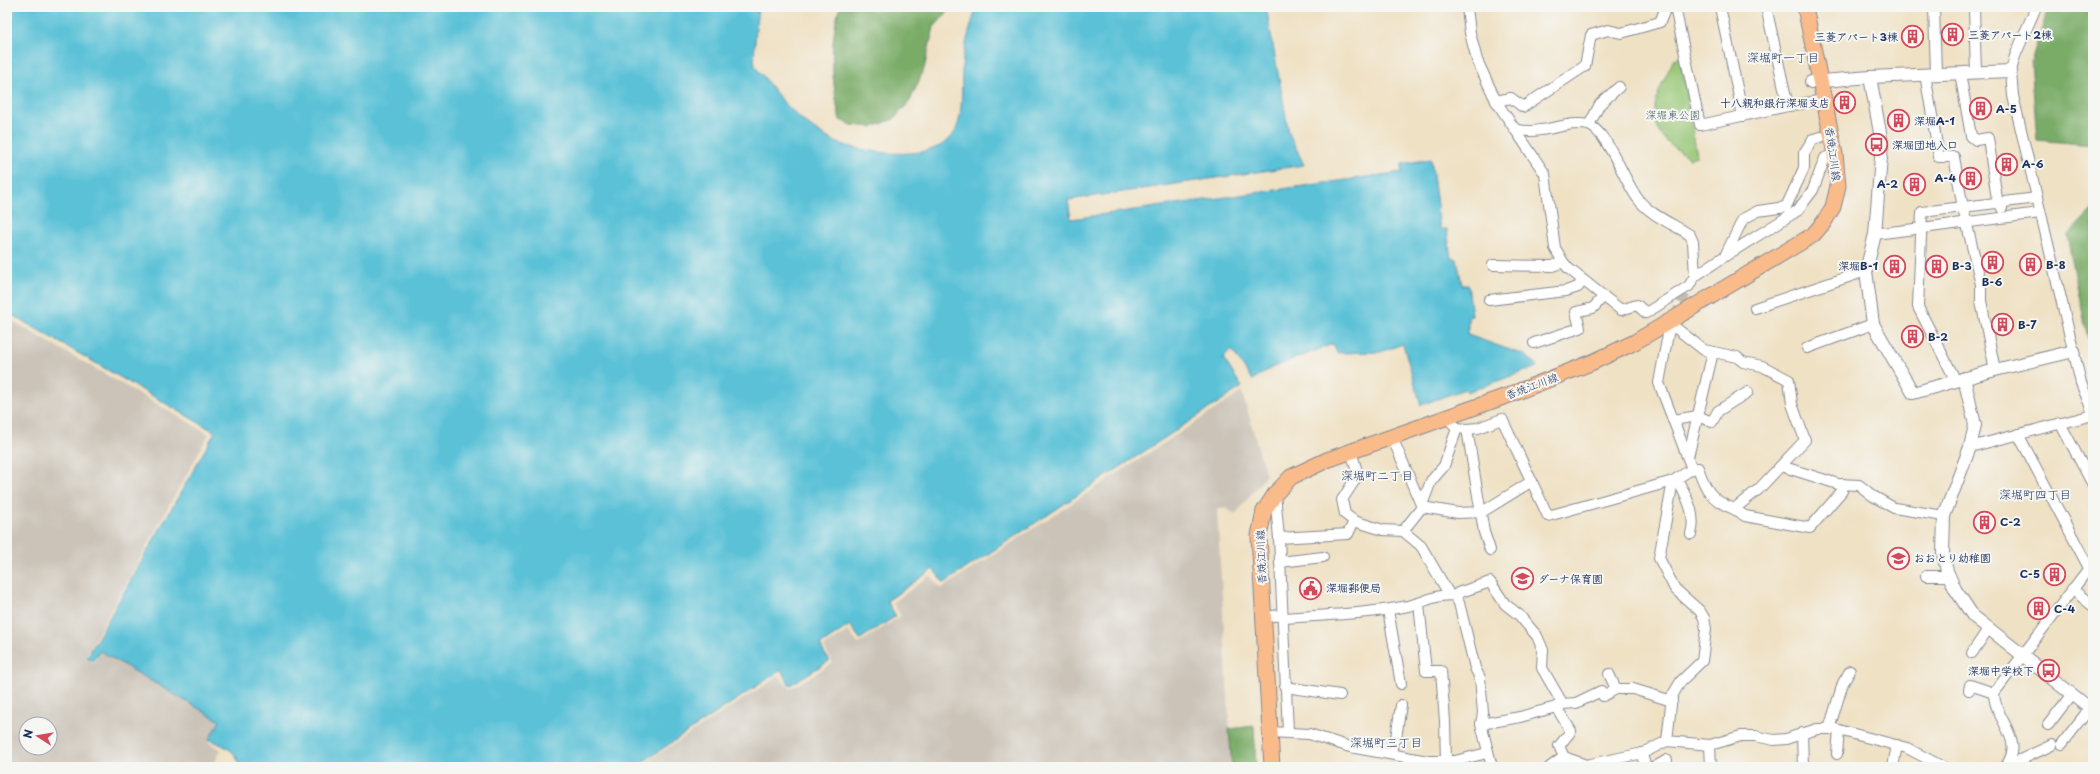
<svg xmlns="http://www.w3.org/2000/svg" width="2100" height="774" viewBox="0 0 2100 774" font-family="'Playpen Sans','Klee One',sans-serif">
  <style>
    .industrial { fill: #cbc3b8; fill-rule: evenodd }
    .green { fill: #98c776; stroke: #5a7b6a }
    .forest { fill: #7aac67; stroke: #4a6e62 }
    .water { fill: #5ac1d7; stroke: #3a789a }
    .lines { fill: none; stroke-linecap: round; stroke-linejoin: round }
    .minor-tunnel { stroke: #c5bdb0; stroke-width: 10; stroke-dasharray: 10 5; stroke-linecap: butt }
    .minor-casing { stroke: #858891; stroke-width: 12 }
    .tertiary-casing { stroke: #858891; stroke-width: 14 }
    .primary-casing { stroke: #858891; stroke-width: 17 }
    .minor { stroke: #fff; stroke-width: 10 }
    .tertiary { stroke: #fff; stroke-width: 12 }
    .primary { stroke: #fabb8b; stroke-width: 15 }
    .labels { text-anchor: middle; stroke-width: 4; stroke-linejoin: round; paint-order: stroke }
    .poi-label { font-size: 11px; font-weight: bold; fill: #1b2f5e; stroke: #f6f6f2; text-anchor: start }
    .park-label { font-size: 11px; fill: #405d65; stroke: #f6f6f2 }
    .street-label { font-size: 11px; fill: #1b2f5e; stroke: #f6f6f2 }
    .neighbourhood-label { font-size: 12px; fill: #1b2f5e; stroke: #f6f6f2 }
  </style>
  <rect width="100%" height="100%" fill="#f6f6f2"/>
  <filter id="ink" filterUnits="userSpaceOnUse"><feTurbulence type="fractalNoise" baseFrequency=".025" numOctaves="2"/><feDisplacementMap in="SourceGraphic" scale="8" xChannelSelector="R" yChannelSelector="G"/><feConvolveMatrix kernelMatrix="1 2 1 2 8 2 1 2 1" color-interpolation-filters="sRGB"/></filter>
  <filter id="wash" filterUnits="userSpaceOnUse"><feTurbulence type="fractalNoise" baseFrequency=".012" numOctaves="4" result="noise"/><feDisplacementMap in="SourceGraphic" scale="16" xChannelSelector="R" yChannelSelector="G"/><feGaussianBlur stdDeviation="0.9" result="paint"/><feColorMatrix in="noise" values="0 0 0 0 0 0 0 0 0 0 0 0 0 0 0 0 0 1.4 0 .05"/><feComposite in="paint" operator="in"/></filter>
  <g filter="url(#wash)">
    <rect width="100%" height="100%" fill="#efe1c4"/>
    <g class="industrial">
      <path d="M7,318L209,434L85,657L94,663L101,651L220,721L208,742L221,750L212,767H7ZM26,724H50V748H26Z"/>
      <polygon points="1242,392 1266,475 1235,515 1225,507 1217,510 1232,767 639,767 779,676 790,689 833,663 824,647 848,631 858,644 901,616 893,603 930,575 941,589"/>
    </g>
    <path class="green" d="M1680,57L1697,156L1690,158C1681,152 1668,145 1661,135C1644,112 1664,81 1674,59Z"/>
    <g class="forest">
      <path d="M840,7H952L934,27L924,69L910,101L894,119L873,127L852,125L840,120C832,84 828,43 840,7Z"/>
      <polygon points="2049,7 2093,7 2093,145 2037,140 2031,61"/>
      <polygon points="2093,209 2093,364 2067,236"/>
      <polygon points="1254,726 1256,767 1232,767 1229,729"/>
    </g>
    <path class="water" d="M7,7H758C757,17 753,58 755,65C756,69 761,73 764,77C781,102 811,133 841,144C869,153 937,164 955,132C965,113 960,79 963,57C966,40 972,24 976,7H1266L1289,133L1304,165L1068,200L1071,219L1402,172V164L1431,159L1440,229H1447L1451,258L1457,259L1462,285H1468L1472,316L1468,317V335L1527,356L1537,367L1467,392L1465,389L1421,405L1403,344L1380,352L1337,353L1333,344L1273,367L1252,380L1232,350L1223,358L1242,387L944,583L933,569L887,601L896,616L860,639L850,625L820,645L829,661L790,685L781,670L635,767H240C236,749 225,747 209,739L220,721L100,651L93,661L87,657L215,432L7,312Z"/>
  </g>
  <g filter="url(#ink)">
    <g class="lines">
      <polyline class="minor-tunnel" points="1675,317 1689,286"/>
      <defs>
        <g id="minor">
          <polyline points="1467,7 1470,33 1477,60 1496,101 1545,174 1555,248 1563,262 1569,269 1621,310 1637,305 1646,313 1689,286 1695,276 1725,256 1797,211 1813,190 1825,158 1835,154"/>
          <polyline points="1675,7 1700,125 1788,106 1824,100"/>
          <polyline points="1720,7 1743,116"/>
          <polyline points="1766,7 1788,106"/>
          <polyline points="1934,7 1936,74"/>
          <polyline points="1974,7 1976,73"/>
          <polyline points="2036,7 2015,56 2011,71 2013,96 2081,383 2093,413"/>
          <polyline points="1960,73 1971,136 1976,140 1988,138 1997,199 2002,208"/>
          <polyline points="1925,74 1939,157 1954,157 1963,208 1981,284 1981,301 1995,370"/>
          <polyline points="1496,101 1511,98 1523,107 1585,66 1591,35 1608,30 1621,33 1660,22 1666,7"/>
          <polyline points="1589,125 1600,104 1619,87"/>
          <path d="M1515,129C1523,131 1531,132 1540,130C1555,129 1572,121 1588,125C1607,130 1625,183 1638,199C1650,215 1673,224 1690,235L1693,242L1695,276"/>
          <polyline points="1875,234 2040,213"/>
          <polyline points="1725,256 1743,219 1758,211 1786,207 1804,168 1804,153 1813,139 1821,137"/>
          <polyline points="1493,265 1553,266 1563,262"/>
          <polyline points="1489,300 1566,291 1578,287 1583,280"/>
          <polyline points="1755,308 1866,271"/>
          <path d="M1672,325L1704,350L1737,357L1743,362L1762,366L1789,380L1792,404L1805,440L1759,489L1734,509C1711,500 1706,491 1698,468L1692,469L1659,383L1668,334L1672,323"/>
          <polyline points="1534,343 1580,328 1576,312 1593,308 1603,297"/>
          <polyline points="1807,348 1873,324"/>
          <polyline points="1956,381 1918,307 1922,212 2037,198"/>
          <polyline points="1446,417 1457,428 1467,429 1484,532 1490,550"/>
          <polyline points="1673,420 1698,416 1712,422 1718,411 1748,392"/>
          <polyline points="2060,423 2093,485"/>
          <polyline points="1467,429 1478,428 1502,419 1548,516 1673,481"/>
          <polyline points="2018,434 2089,568"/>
          <polyline points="1392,437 1422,507"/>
          <polyline points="1970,447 2093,415"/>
          <polyline points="1351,451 1358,475 1342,500 1345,514 1354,521 1383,530 1403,531 1421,546 1449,594"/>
          <polyline points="1688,457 1713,352"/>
          <polyline points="1781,466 1838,484 1859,485 1873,496 1894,508 1944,516"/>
          <path d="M1677,479C1686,496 1697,514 1691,534"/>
          <polyline points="1275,494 1279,538 1288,732"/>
          <polyline points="1422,505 1431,481 1444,466 1457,428"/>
          <polyline points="1422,507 1458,513 1482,512 1532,481"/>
          <polyline points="1734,509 1745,516 1810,528 1842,491 1843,484"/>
          <polyline points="1403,531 1422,507"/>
          <polyline points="1279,538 1348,534 1354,521"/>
          <polyline points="1280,562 1323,557"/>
          <polyline points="1926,576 1949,576"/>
          <polyline points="2072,589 2093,606"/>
          <polyline points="1455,596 1458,593 1490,582 1505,604 1519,615 1537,636 1543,650 1542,668 1561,701 1562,704 1556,707 1571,731 1559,746 1564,757 1586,765 1643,753 1667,741 1710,745 1741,736 1755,736 1774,740 1786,739 1817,729 1835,729 1907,748 1943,767"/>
          <polyline points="1419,604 1426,671 1441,671 1445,721 1446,762"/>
          <polyline points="1388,610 1401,684"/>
          <path d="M1264,617L1282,615L1283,618C1325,615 1367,614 1408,606C1422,603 1442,592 1455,596L1459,603L1475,668L1480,678L1483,713L1481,724L1492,767"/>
          <polyline points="1972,653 1988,629"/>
          <polyline points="1609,674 1616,689"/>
          <polyline points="1285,687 1340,695"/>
          <polyline points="1969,690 1970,685 1994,693"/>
          <polyline points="1562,704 1576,703 1601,691 1603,696 1616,689 1633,689 1672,701"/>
          <polyline points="1481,724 1520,717 1556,707"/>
          <polyline points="2048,725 2072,694"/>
          <polyline points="1829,729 1843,683 1850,671"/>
          <polyline points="1270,732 1309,734 1350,747 1428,761 1455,761 1487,753"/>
          <polyline points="1802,733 1803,767"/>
          <polyline points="1667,741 1672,696 1681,681 1702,661 1706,629 1704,618 1700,611 1675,589 1659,558 1673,481 1692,469"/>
          <polyline points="2062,744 2090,708"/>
          <polyline points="1710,745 1711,767"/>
          <polyline points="1641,753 1646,767"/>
          <polyline points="1391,754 1393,741 1396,738 1401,705"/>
          <polyline points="1837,754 1839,730"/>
          <polyline points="2018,761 2052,745"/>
          <polyline points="1550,767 1564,757"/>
          <polyline points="1655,767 1667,760"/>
          <polyline points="1893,767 1897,745"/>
          <path d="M2005,767C2027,740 1994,720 1994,693L2089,568L2093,571"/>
        </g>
        <g id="tertiary">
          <polyline points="1870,77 1882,144 1875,234 1866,271 1873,324 1913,393 1995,370 2074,351"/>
          <polyline points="1811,82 1870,77 2011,71"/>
          <polyline points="1964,378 1975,425 1970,447 1944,516 1943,554 1947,571 1955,589 1973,616 2093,711"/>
        </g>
        <polyline id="primary" points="1272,767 1259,536 1264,511 1275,494 1291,477 1327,460 1512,394 1593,362 1635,342 1813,235 1824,222 1833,207 1838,186 1835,154 1805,7"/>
      </defs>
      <use href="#minor" class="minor-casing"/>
      <use href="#tertiary" class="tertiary-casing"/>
      <use href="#primary" class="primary-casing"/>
      <use href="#minor" class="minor"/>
      <use href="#tertiary" class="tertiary"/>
      <use href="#primary" class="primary"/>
    </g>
  </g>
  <defs>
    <symbol id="building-ring" viewBox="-11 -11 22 22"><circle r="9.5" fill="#f6f6f2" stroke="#d1495b" stroke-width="1.5"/><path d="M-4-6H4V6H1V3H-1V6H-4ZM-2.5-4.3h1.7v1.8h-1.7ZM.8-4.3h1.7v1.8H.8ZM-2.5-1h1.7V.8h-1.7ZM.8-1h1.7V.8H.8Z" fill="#d1495b"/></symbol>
    <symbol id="bus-ring" viewBox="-11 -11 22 22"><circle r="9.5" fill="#f6f6f2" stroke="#d1495b" stroke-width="1.5"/><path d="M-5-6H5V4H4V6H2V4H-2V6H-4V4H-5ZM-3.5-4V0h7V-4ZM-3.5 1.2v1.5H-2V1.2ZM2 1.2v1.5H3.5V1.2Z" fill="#d1495b"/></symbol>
    <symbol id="school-ring" viewBox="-11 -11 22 22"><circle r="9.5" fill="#f6f6f2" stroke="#d1495b" stroke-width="1.5"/><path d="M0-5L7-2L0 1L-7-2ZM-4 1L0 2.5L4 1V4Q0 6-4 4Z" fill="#d1495b"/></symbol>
    <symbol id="civic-ring" viewBox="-11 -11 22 22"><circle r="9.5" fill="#f6f6f2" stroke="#d1495b" stroke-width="1.5"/><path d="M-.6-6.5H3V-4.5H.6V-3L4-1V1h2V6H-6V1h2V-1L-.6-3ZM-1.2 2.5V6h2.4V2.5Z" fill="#d1495b"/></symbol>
  </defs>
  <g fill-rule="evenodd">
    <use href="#building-ring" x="1940" y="22" width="25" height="25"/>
    <use href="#building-ring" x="1900" y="24" width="25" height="25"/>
    <use href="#building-ring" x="1832" y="90" width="25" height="25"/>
    <use href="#building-ring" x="1968" y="96" width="25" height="25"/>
    <use href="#building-ring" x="1886" y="108" width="25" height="25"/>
    <use href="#bus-ring" x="1864" y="132" width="25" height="25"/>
    <use href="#building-ring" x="1994" y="152" width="25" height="25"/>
    <use href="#building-ring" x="1958" y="166" width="25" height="25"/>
    <use href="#building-ring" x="1902" y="172" width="25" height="25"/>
    <use href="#building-ring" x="1980" y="250" width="25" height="25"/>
    <use href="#building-ring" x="2018" y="252" width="25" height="25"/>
    <use href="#building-ring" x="1882" y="254" width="25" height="25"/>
    <use href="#building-ring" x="1924" y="254" width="25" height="25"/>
    <use href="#building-ring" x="1990" y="312" width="25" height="25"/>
    <use href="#building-ring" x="1900" y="324" width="25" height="25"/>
    <use href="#building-ring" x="1972" y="510" width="25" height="25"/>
    <use href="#school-ring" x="1886" y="546" width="25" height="25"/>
    <use href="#building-ring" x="2042" y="562" width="25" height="25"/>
    <use href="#school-ring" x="1510" y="566" width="25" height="25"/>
    <use href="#civic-ring" x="1298" y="576" width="25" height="25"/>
    <use href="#building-ring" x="2026" y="596" width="25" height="25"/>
    <use href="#bus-ring" x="2036" y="658" width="25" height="25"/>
  </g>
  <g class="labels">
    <g class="poi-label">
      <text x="1968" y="39">三菱アパート2棟</text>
      <text x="1898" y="41" text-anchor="end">三菱アパート3棟</text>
      <text x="1830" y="107" text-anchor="end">十八親和銀行深堀支店</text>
      <text x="1996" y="113">A-5</text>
      <text x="1914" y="125">深堀A-1</text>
      <text x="1892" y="149">深堀団地入口</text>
      <text x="2022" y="168">A-6</text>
      <text x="1956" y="182" text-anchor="end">A-4</text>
      <text x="1898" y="188" text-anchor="end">A-2</text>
      <text x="2046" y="269">B-8</text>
      <text x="1878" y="270" text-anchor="end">深堀B-1</text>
      <text x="1952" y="270">B-3</text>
      <text x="1992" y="286" text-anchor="middle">B-6</text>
      <text x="2018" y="329">B-7</text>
      <text x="1928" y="341">B-2</text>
      <text x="2000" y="526">C-2</text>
      <text x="1914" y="562">おおとり幼稚園</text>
      <text x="2040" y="578" text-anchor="end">C-5</text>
      <text x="1538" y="583">ダーナ保育園</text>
      <text x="1326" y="592">深堀郵便局</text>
      <text x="2054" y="613">C-4</text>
      <text x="2034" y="675" text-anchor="end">深堀中学校下</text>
    </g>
    <g class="park-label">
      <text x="1673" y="119">深堀東公園</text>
    </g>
    <g class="street-label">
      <text transform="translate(1833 154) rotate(82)" y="4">香焼江川線</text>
      <text transform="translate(1532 386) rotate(-20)" y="4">香焼江川線</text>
      <text transform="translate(1261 557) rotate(-92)" y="4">香焼江川線</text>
    </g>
    <g class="neighbourhood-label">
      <text x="1783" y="62">深堀町一丁目</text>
      <text x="1377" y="480">深堀町二丁目</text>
      <text x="2035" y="499">深堀町四丁目</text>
      <text x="1386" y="747">深堀町三丁目</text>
    </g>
  </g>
  <rect width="2100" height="774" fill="none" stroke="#f6f6f2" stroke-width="24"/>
  <g transform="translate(38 736) rotate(282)"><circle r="19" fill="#f6f6f2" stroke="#9ea6b7"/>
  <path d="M0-3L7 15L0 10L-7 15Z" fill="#d1495b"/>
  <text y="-6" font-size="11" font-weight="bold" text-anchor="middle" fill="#1b2f5e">N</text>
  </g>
</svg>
